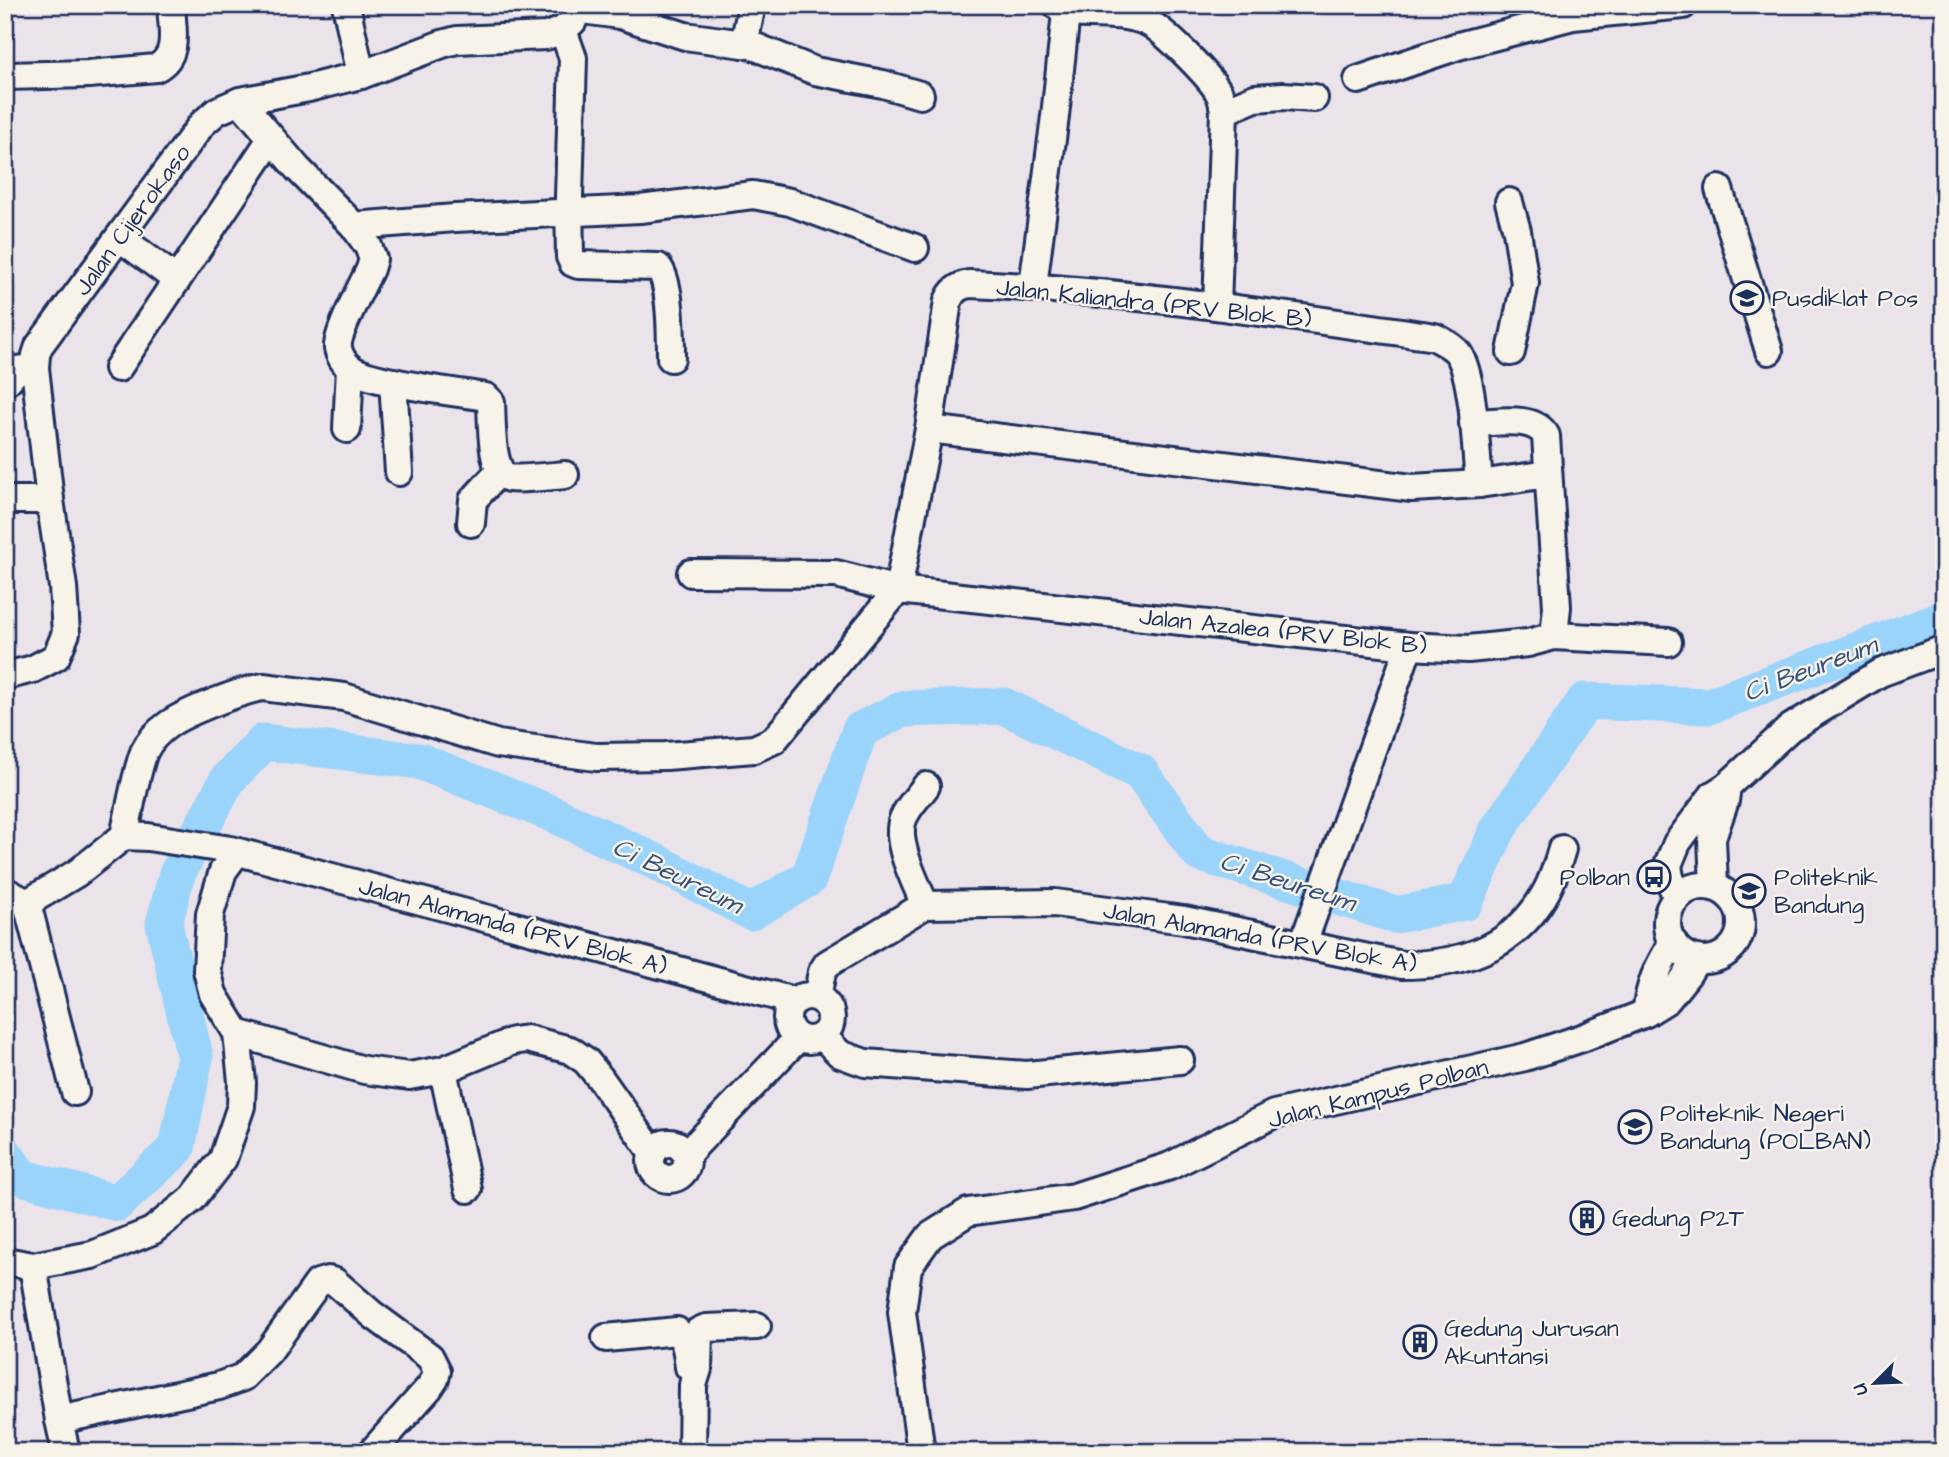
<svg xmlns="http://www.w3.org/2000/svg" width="1949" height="1457" viewBox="0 0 1949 1457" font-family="'Architects Daughter',sans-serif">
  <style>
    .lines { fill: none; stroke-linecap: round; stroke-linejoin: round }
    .river { stroke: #9ad4fa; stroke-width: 37 }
    .minor-casing { stroke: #1b2f5e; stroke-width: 32 }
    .minor { stroke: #f7f3e8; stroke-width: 26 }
    .labels { text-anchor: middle; stroke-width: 5; stroke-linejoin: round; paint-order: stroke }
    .street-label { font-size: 24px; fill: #1b2f5e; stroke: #f7f3e8 }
    .poi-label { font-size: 24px; fill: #1b2f5e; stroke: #f7f3e8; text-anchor: start }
    .water-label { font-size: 26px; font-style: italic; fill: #34507d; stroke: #f7f3e8 }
  </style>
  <rect width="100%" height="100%" fill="#ebe3ea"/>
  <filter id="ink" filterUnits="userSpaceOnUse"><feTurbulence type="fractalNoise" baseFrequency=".0143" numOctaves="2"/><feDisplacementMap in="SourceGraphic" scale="14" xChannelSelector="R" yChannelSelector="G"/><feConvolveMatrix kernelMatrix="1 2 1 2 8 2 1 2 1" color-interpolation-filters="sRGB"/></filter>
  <g filter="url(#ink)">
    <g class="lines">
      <polyline class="river" points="5,1154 21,1177 117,1203 177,1148 195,1057 164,924 177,874 228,779 264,742 419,761 553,814 656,862 751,912 809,878 860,730 903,709 1004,706 1140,772 1199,853 1395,915 1465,902 1498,829 1585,701 1709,706 1944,618"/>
      <defs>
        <g id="minor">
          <polyline points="346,5 361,75"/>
          <polyline points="575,9 620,15 685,36 751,45 815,71 883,84 920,95"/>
          <path d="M1066,13C1090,15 1125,12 1147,22C1163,29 1213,79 1220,95C1222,99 1223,105 1224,111L1217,306"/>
          <path d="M563,30L573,58L569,197L570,257L573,263L578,265L658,267C671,281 671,338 671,358"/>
          <polyline points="744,44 752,5"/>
          <path d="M5,76L89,74L156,68C180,56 172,29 171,5"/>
          <polyline points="1358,80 1458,46 1573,16 1683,5"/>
          <path d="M240,101L297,168L354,226L368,246L373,259L370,269C363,284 336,335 338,348C339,355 344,363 349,367C367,383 458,392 486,397L491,402C492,419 490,474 509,478C521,480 552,476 565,475"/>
          <polyline points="1224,111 1255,98 1283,96 1314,98"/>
          <polyline points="1719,189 1769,351"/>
          <polyline points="1509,202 1517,231 1525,283 1511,352"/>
          <polyline points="354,226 455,218 640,209 753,195 790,202 915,248"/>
          <polyline points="119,237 177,280"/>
          <polyline points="1033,286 1055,116 1066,13 1057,5"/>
          <polyline points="118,368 265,148"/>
          <polyline points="5,380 8,380 17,370 35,368"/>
          <polyline points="393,382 399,472"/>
          <path d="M1473,423C1495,423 1534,414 1546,436L1557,607L1554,636"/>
          <polyline points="347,429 350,368"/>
          <polyline points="929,429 1412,488 1479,484 1548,474"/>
          <polyline points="5,500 50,500"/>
          <polyline points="471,523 473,500 499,472"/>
          <polyline points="691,573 836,574 898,590 1409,646 1468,649 1528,643 1554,636 1668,642"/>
          <polyline points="5,676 33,669 56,657 66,633 63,587 50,500 35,368 36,355 39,346 202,124 217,111 240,101 309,88 361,75 442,44 457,40 546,36 563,30 573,21 575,5"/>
          <path d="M124,836C130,810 135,776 144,752C149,741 159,731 169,724C186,712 242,690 263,687L344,697L498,744L596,757L666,756L754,749L774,740L898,590L929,429L948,301C952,291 958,286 969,284C1125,290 1280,315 1435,337C1443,342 1452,345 1458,353C1474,376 1476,453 1479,484"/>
          <circle cx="1704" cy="923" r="37"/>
          <polyline points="1714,887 1712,838 1725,801 1727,786"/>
          <polyline points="5,891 27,903 77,873 124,836 148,837 231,850 794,1001"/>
          <polyline points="1677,898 1671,884 1668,865 1677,843 1713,795 1727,786 1790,728 1880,673 1944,649"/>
          <polyline points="27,903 75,1092"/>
          <path d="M925,905C916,883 894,842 903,819C908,806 918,797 926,786"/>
          <polyline points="1303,944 1409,646"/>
          <circle cx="809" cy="1018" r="22"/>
          <path d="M817,997L822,972L827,964L925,905L1055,903L1184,920L1402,965C1464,965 1517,947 1547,890C1554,877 1558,862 1562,849"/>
          <path d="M1646,1013C1650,983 1657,968 1673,942"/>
          <polyline points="237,1033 364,1070 409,1076 443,1070 513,1041 527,1039 570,1050 586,1061 600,1078 653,1153"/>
          <polyline points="823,1037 840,1054 865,1063 1027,1075 1180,1060"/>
          <polyline points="443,1070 468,1189"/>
          <circle cx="669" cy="1161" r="18"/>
          <polyline points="687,1154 798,1038"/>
          <polyline points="5,1261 33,1266 92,1255 152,1231 192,1199 223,1159 241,1106 242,1082 237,1033 213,994 207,970 210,914 223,871 237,852"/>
          <polyline points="33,1266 59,1420 66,1452"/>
          <path d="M606,1338L677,1331C687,1341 687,1354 689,1367"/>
          <polyline points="59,1420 219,1386 243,1377 269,1351 318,1283 328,1280 335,1282 373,1315 430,1357 437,1371 435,1379 429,1388 372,1452"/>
          <polyline points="692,1452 693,1385 698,1369 699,1331 706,1328 757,1326"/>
          <polyline points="921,1452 902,1312 908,1267 930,1236 968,1212 1074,1197 1170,1166 1274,1114 1525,1057 1582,1038 1646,1013 1667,1000 1687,975 1697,959"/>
        </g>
      </defs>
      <use href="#minor" class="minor-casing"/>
      <use href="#minor" class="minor"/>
    </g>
  </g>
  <defs>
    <symbol id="university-ring" viewBox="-11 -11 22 22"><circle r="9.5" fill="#f7f3e8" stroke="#1b2f5e" stroke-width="1.5"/><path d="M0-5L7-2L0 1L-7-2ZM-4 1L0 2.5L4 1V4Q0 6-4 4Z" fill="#1b2f5e"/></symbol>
    <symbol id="bus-ring" viewBox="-11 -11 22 22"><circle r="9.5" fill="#f7f3e8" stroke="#1b2f5e" stroke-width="1.5"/><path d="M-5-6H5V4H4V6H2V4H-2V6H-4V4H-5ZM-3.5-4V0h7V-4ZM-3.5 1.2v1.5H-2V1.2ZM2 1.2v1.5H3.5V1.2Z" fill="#1b2f5e"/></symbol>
    <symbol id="building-ring" viewBox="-11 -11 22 22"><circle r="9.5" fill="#f7f3e8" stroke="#1b2f5e" stroke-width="1.5"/><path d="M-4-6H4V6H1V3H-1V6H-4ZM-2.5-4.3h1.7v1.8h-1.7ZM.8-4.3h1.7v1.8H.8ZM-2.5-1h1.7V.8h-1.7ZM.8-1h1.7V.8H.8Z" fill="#1b2f5e"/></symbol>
  </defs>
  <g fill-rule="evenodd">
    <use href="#university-ring" x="1728" y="279" width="38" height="38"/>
    <use href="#bus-ring" x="1635" y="858" width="38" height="38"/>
    <use href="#university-ring" x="1730" y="872" width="38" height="38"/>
    <use href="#university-ring" x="1616" y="1108" width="38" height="38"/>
    <use href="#building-ring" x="1568" y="1199" width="38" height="38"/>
    <use href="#building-ring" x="1401" y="1323" width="38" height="38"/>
  </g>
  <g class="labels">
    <g class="street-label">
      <text transform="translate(132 220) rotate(-54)" y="8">Jalan Cijerokaso</text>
      <text transform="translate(1154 303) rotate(6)" y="8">Jalan Kaliandra (PRV Blok B)</text>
      <text transform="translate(1283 631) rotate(6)" y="8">Jalan Azalea (PRV Blok B)</text>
      <text transform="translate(513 926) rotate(15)" y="8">Jalan Alamanda (PRV Blok A)</text>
      <text transform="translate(1260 937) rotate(10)" y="8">Jalan Alamanda (PRV Blok A)</text>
      <text transform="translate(1378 1093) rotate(-14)" y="8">Jalan Kampus Polban</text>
    </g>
    <g class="poi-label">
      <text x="1772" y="306">Pusdiklat Pos</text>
      <text x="1630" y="885" text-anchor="end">Polban</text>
      <text x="1774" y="885">Politeknik<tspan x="1774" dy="28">Bandung</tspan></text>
      <text x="1660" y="1121">Politeknik Negeri<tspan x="1660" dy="28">Bandung (POLBAN)</tspan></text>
      <text x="1612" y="1226">Gedung P2T</text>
      <text x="1444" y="1336">Gedung Jurusan<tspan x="1444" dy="28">Akuntansi</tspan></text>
    </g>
    <g class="water-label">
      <text transform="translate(1810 668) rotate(-21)" y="9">Ci Beureum</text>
      <text transform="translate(678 875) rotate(26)" y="9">Ci Beureum</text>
      <text transform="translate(1288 881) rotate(18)" y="9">Ci Beureum</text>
    </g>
  </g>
  <rect width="1949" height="1457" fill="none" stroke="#f7f3e8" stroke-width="28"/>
  <rect x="14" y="14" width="1921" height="1429" fill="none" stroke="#1b2f5e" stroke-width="2.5" filter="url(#ink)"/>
  <g transform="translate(1875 1383) rotate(246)" stroke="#f7f3e8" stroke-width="5" paint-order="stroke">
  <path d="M0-5L12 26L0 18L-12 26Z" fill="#1b2f5e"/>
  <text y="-10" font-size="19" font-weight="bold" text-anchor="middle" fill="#1b2f5e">U</text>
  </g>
</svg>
